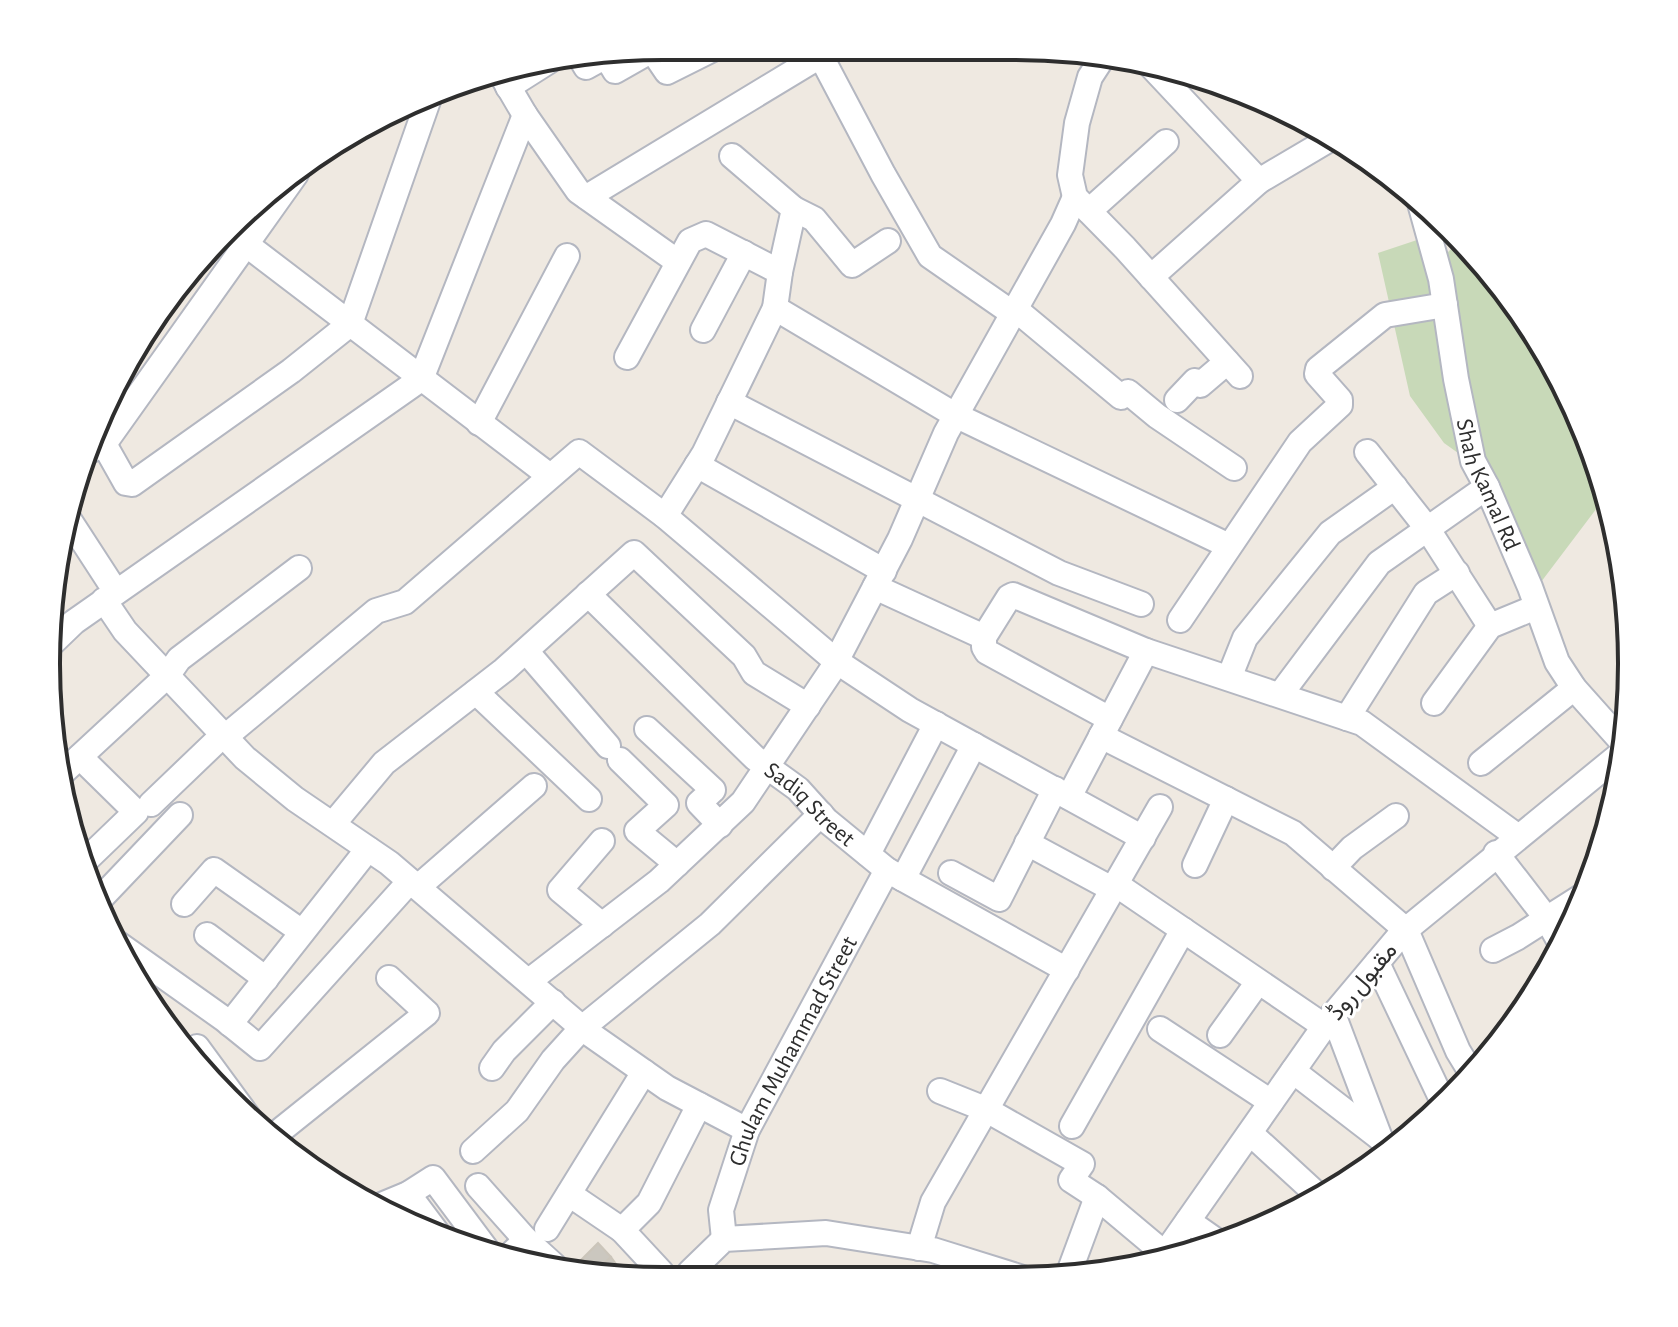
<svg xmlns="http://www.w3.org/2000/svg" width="1678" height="1327" viewBox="0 0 1678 1327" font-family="'Alegreya Sans',Vazirmatn,sans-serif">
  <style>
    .cemetery { fill: #c8d9b8 }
    .building { fill: #cbc7bf; stroke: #cbc5ba; stroke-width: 2 }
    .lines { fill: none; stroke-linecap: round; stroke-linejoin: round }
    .minor-casing { stroke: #b4b7c1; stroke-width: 28 }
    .minor { stroke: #fff; stroke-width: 24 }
    .labels { text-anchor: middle; stroke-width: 6; stroke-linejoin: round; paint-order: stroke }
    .street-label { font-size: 24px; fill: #2e2e2e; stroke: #fff }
    .rim { fill: none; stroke: #2e2e2e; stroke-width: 4 }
  </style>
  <rect width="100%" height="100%" fill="#efe9e1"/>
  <polygon class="cemetery" points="1426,237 1448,252 1457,243 1549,355 1599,465 1606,496 1538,586 1518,528 1491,483 1482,470 1444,443 1410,396 1378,253"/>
  <g class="building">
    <polygon points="598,1243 611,1257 597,1270 571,1270"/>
    <polygon points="611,1257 621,1271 597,1270"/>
  </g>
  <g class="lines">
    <defs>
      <g id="minor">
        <polyline points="816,47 883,174 930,256 1012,313"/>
        <polyline points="580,57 586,67 606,56 615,71 652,50 667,72 719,46"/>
        <polyline points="1103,57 1090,77 1077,123 1070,175 1075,197 1125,248 1240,376"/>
        <polyline points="1151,66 1259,181"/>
        <polyline points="498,69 525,115 578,191 678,262"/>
        <polyline points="508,87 549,61"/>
        <path id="s1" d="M1418,196L1441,279L1456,379L1473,461L1487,487L1530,587L1557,662L1574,688L1624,744"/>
        <polyline points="587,197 820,56"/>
        <polyline points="794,209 814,219 852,265 888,241"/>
        <polyline points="1089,211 1166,142"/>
        <polyline points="247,245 550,476"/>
        <polyline points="1151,277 1259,181 1330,139 1326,130"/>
        <polyline points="775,308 955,415 1229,546"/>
        <polyline points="1014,308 1121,397 1128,392 1157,416 1234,468"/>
        <polyline points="703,330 744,253"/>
        <polyline points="627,357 690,241 706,234 780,272"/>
        <polyline points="1177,400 1195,381 1200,385 1227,362"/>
        <polyline points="729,402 1059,573 1141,604"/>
        <polyline points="479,423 567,256"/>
        <polyline points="104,444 126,483 132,484 291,371 350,324 429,98"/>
        <polyline points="91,450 104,444 296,174"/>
        <polyline points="1367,452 1427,528 1490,626"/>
        <polyline points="697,465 884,571"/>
        <polyline points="66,515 116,592"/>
        <polyline points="665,516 704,454 775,308 780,272 794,209 732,156"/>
        <polyline points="875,587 984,637 1009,597 1013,595 1146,651"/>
        <path id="s2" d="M588,594L755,758L798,789L826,820L887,870L1067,970"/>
        <polyline points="104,600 125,631 245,758 295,799 389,863 587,1032 667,1088 747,1130"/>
        <polyline points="1180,620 1300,442 1340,405 1340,400 1317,374 1318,369 1385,315 1445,305"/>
        <polyline points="984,637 984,647 987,652 1110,719"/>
        <polyline points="48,647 74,622 421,379 525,115"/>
        <polyline points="526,651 608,746"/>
        <polyline points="1229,678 1245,638 1330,533 1395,487"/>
        <polyline points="476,692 589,799"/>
        <polyline points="1280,695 1379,563 1487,487"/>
        <polyline points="1434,703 1490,626 1536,607"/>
        <polyline points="1347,718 1426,593 1457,573"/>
        <polyline points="647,729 713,790 699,803 720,825"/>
        <polyline points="1101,736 1293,833 1406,930 1458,1051 1472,1074"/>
        <polyline points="225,737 376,611 405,602 579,452 665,516 836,661 910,710 1143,838"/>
        <polyline points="80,757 136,812 83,863"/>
        <polyline points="620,760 666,805 637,831 677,864"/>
        <polyline points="1481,763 1574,688"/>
        <polyline points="61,774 167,676 179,659 299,568"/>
        <polyline points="1069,797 1146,651 1362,723 1517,836"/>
        <polyline points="151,804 223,735"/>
        <polyline points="333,824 384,763 504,670 634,553 744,656 754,673 808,706"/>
        <polyline points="1027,843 1114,890"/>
        <polyline points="1496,853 1547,919 1562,946"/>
        <polyline points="868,854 936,724"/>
        <polyline points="1195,865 1226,799"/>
        <polyline points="1333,868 1352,848 1396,816"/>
        <polyline points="951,873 999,899 1055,789"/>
        <polyline points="903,879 974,745"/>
        <polyline points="1117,885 1324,1026"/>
        <polyline points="418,887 534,786"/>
        <polyline points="99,900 180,815"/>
        <polyline points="184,904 214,870 302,932"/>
        <polyline points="602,925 560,890 602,841"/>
        <polyline points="207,935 266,979"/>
        <polyline points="117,943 224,1019 260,1048 410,881"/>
        <polyline points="1493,950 1518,937 1584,895"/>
        <polyline points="1377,963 1444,1104"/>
        <polyline points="529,981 659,881 743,802 831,671 900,539 946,433 1063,224 1075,197"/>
        <polyline points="1333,1014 1380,1138"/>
        <polyline points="230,1024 368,849"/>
        <polyline points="1160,1029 1271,1102"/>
        <polyline points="1220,1035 1258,982"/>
        <polyline points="197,1047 249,1118"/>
        <polyline points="492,1068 504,1051 553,1002"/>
        <polyline points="1293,1071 1380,1138"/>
        <polyline points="940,1091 985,1109 1082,1164 1071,1180 1097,1197"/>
        <polyline points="1072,1126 1183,930"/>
        <polyline points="1250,1133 1322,1199"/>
        <polyline points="271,1138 427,1013 389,978"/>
        <polyline points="473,1151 517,1111 553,1060 582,1028 710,924 821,814"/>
        <polyline points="478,1186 526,1240 559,1270"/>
        <polyline points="408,1194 441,1238"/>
        <polyline points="569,1194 622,1230"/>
        <polyline points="379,1206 408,1194 433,1178 489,1253"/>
        <polyline points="1188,1221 1218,1242"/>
        <polyline points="547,1229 644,1072"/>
        <path id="s3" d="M724,1239L721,1210L747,1130L887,870"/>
        <polyline points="919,1248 933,1202 1160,807"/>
        <polyline points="507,1258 526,1240"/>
        <polyline points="1159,1262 1328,1021 1402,933 1623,752"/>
        <polyline points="661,1272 622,1230 649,1203 699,1105"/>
        <polyline points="690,1272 724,1239 826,1233 933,1250 1026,1279"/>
        <polyline points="1067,1278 1097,1197 1165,1254"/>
      </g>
    </defs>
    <use href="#minor" class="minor-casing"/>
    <use href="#minor" class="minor"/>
  </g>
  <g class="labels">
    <g class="street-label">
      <text dy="8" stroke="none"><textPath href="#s1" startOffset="298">Shah Kamal Rd</textPath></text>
      <text dy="8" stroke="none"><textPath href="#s2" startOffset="306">Sadiq Street</textPath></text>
      <text transform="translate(1362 981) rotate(-50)" y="8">مقبول روڈ</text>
      <text dy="8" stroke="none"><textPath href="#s3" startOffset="204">Ghulam Muhammad Street</textPath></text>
    </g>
  </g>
  <path d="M0 0H1678V1327H0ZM663 60H1015A603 603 0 0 1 1618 663V664A603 603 0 0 1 1015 1267H663A603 603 0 0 1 60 664V663A603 603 0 0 1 663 60Z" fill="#fff" fill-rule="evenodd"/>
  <path class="rim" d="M663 60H1015A603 603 0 0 1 1618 663V664A603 603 0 0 1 1015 1267H663A603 603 0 0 1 60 664V663A603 603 0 0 1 663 60Z"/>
</svg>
